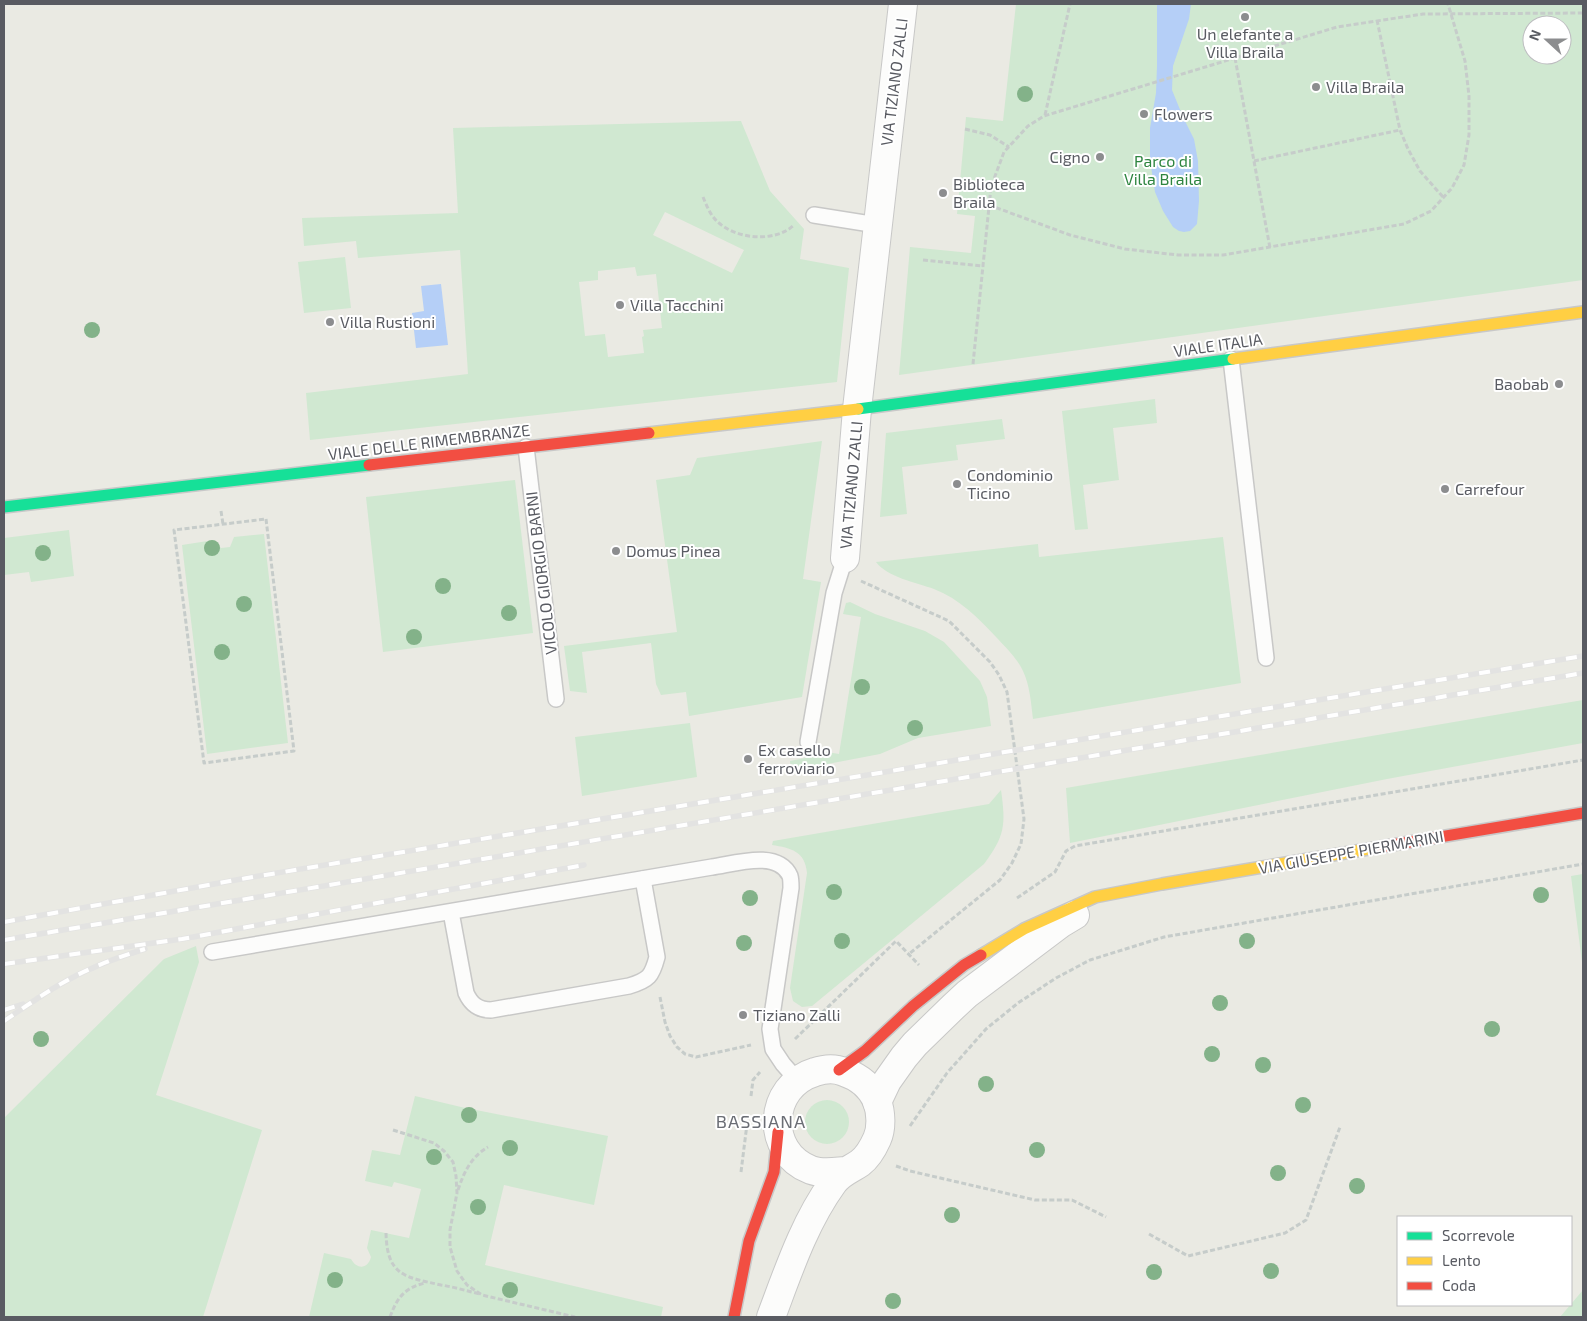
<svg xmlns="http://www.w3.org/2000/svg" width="1587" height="1321" viewBox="0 0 1587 1321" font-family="'Exo 2',sans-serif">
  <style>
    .green { fill: #d0e8d1; fill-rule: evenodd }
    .water { fill: #b5cff7 }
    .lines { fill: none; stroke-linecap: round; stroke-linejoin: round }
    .lane-casing { stroke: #c8c8c7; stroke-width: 18 }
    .street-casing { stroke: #c8c8c7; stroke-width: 30 }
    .fast-casing { stroke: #c8c8c8; stroke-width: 14 }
    .slow-casing { stroke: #c8c8c8; stroke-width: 14 }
    .jam-casing { stroke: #c8c8c8; stroke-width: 14 }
    .path { stroke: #c6ccca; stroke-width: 3; stroke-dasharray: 5 2.5; stroke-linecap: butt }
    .lane { stroke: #fcfcfb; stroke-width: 15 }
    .street { stroke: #fcfcfb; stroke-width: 28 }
    .fast { stroke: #16e098; stroke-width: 11 }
    .slow { stroke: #ffcf43; stroke-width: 11 }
    .jam { stroke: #f24e42; stroke-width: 11 }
    .rail-casing { stroke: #e3e3e2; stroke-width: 5.5 }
    .rail { stroke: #fff; stroke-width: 4; stroke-dasharray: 11; stroke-linecap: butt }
    .tree { fill: #83b289 }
    .poi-dot { fill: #8c8d8f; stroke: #fff; stroke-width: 2 }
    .labels { text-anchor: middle; stroke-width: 4; stroke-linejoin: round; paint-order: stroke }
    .poi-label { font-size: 16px; fill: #595b62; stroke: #fff; text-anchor: start }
    .street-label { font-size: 16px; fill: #595b62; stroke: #fff }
    .park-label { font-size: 16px; fill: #2e8540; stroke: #fff }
    .neighbourhood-label { font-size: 18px; letter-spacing: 1px; fill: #6a6d74; stroke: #fff }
  </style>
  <rect width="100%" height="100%" fill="#eaeae3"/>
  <g class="green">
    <path d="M1016,4H1583V280L899,375L910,247L971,253L975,216L957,214L966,117L1003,121ZM1532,25H1562V55H1532Z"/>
    <path d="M741,121L770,191L804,229L800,259L849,268L837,382L310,440L306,393L468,374L460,250L358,258L356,241L304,246L302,218L458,213L453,128ZM665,212L744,250L732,273L653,235ZM635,267L637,276L656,274L662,328L643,330L644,336L642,337L644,353L608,357L605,334L585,336L579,282L598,280V271Z"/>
    <polygon points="345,257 351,308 304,313 298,262"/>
    <polygon points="1155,399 1157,423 1113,428 1119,480 1083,485 1088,529 1075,530 1062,411"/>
    <polygon points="1002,419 1005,439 956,445 958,460 902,467 907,514 880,517 886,433"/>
    <polygon points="822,441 803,579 821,582 802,697 689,716 686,692 661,695 656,684 651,643 582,652 587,693 570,691 564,646 677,632 656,480 690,475 697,458"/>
    <polygon points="515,480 533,633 383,652 366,497"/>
    <polygon points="69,530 74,576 31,582 29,572 4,575 4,538"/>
    <polygon points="264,534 288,743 207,754 182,545 214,540 221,548 230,547 234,537"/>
    <path d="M1223,537L1241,683L1033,719C1031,703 1030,686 1023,671C1017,658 1006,648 997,638C978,618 960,599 934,589C917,583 887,577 876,562L1038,544L1039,557Z"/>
    <polygon points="850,602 875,614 925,631 944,642 980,681 987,697 991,726 918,738 880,754 791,771 790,761 820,755 821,751 839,754 861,617 843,614 846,603"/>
    <polygon points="1583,700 1583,743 1387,779 1070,843 1066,788"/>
    <polygon points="690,723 697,777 582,796 575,737"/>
    <path d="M1001,790C1006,825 1005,836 984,864L812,1006L802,1007L793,1001L790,988L807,873C805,851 791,848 772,845L773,841L989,804Z"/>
    <polygon points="1583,874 1583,970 1571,876"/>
    <polygon points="196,946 199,962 156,1095 262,1130 203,1317 4,1317 4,1118 164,959"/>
    <path d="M415,1096L461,1107L608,1136L594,1205L504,1185L485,1265L663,1307L661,1317H309L324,1253L351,1259C357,1270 368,1269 371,1257L367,1248L371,1230L409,1238L421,1189L394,1182L392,1187L365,1181L372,1150L400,1155Z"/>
    <circle cx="827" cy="1122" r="22"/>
    <polygon points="1583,1290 1583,1317 1560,1317"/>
  </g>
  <g class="water">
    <polygon points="1157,4 1191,4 1189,19 1173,66 1172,90 1183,117 1194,139 1198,161 1199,201 1197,224 1190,231 1184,232 1179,231 1173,227 1163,211 1155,192 1150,160 1150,128 1156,93 1157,66"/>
    <polygon points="441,284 448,345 416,348 412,313 424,311 421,286"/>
  </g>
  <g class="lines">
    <defs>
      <g id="lane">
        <polyline points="814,215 877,225"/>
        <polyline points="1231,359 1266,658"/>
        <polyline points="526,447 556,699"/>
        <polyline points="808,742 834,593 845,558"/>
        <path d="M451,912L466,993C471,1004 478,1010 491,1010L629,986C649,980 652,976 657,957L643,879"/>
        <path d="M212,952L712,867C734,864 778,849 790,876C791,879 791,884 791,888L770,1029L773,1049L783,1064L798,1081"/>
      </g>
      <g id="street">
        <polyline points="845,558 857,409 903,4"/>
        <polyline points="877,1102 887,1081 904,1057 915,1044 953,1007 967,994 1060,924 1075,915"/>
        <path d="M771,1317C788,1272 804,1223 833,1183C841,1172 850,1170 860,1163C868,1157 873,1148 877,1139C882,1128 881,1112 877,1101C871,1087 859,1077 844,1072C835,1068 824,1069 815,1072C768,1086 764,1152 811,1170C822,1174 833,1172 845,1171"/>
      </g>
      <g id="fast">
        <polyline points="858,409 1233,359"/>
        <polyline points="4,507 369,465"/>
      </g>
      <g id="slow">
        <polyline points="1233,359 1583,312"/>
        <polyline points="649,433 858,409"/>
        <polyline points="981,955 1024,929 1095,897 1162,884 1380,847"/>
      </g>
      <g id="jam">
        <polyline points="369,465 649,433"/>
        <polyline points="1380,847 1583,813"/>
        <polyline points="839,1070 865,1051 913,1006 964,965 981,955"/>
        <polyline points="734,1317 749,1241 774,1172 778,1132"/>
      </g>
    </defs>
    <use href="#lane" class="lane-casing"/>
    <use href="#street" class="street-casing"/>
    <use href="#fast" class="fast-casing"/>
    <use href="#slow" class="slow-casing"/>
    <use href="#jam" class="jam-casing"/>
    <g class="path">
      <polyline points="1377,20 1400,130 1408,149 1420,171 1443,197"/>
      <polyline points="1235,58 1270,248"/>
      <polyline points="1045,115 1070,4"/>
      <polyline points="965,129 990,135 1009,147"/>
      <polyline points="1254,161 1400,130"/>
      <path d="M703,197C706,204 709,212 714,218C731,239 774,244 794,225"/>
      <polyline points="989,205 1070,235 1125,249 1178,255 1223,255 1404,224 1431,211 1452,188 1464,165 1469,135 1469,96 1465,61 1448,4"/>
      <polyline points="923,260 983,266"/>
      <polyline points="973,364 991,187 1004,152 1028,126 1044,116 1337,27 1423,14 1583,13"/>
      <polyline points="221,511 223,524"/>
      <polygon points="266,519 294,751 204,763 174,530"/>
      <polyline points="861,581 949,621 990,662 999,675 1007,692 1024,819 1021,844 1012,863 1000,880 909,954"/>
      <polyline points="1017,898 1055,872 1066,851 1075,846 1583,760"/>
      <polyline points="660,997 665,1022 670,1036 677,1047 685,1054 696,1057 751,1045"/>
      <polyline points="795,1039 896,941 919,965"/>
      <polyline points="751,1096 753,1080 760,1072"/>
      <polyline points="910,1126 947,1073 986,1029 1018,1003 1056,978 1090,960 1164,937 1583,864"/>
      <polyline points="393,1130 434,1143 444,1151 453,1162 456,1176 457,1193 450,1230 450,1247 457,1271 467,1285 482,1295 575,1317"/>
      <polyline points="896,1166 910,1171 1035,1200 1072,1200 1106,1217"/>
      <polyline points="741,1172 747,1124"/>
      <path d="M458,1190C464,1172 471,1157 488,1147"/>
      <path d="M386,1233C387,1276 405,1277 441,1285C454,1287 467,1291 480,1294"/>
      <polyline points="1149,1234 1188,1256 1285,1233 1306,1220 1340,1127"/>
      <path d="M390,1317C397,1298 404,1288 425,1283"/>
    </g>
    <use href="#lane" class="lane"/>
    <use href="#street" class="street"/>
    <use href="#fast" class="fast"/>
    <use href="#slow" class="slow"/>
    <use href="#jam" class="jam"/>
    <defs>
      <g id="rail">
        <polyline points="4,922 247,878 1583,656"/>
        <polyline points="4,940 1583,673"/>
        <polyline points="4,964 182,939 584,865"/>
        <polyline points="4,1010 23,1004"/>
        <path d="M4,1021C22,1009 40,996 59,985C86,969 115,958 145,949"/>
      </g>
    </defs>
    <use href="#rail" class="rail-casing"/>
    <use href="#rail" class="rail"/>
  </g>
  <g class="tree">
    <circle cx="1025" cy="94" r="8"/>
    <circle cx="92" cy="330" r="8"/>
    <circle cx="212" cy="548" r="8"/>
    <circle cx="43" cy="553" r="8"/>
    <circle cx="443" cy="586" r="8"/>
    <circle cx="244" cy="604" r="8"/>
    <circle cx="509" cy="613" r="8"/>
    <circle cx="414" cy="637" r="8"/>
    <circle cx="222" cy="652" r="8"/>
    <circle cx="862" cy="687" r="8"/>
    <circle cx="915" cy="728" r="8"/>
    <circle cx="834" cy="892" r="8"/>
    <circle cx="1541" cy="895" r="8"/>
    <circle cx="750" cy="898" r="8"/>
    <circle cx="842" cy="941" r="8"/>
    <circle cx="1247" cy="941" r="8"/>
    <circle cx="744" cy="943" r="8"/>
    <circle cx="1220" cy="1003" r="8"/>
    <circle cx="1492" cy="1029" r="8"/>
    <circle cx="41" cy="1039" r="8"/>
    <circle cx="1212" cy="1054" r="8"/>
    <circle cx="1263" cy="1065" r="8"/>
    <circle cx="986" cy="1084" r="8"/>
    <circle cx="1303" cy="1105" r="8"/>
    <circle cx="469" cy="1115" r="8"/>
    <circle cx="510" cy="1148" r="8"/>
    <circle cx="1037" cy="1150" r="8"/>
    <circle cx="434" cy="1157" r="8"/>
    <circle cx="1278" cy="1173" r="8"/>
    <circle cx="1357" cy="1186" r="8"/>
    <circle cx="478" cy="1207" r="8"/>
    <circle cx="952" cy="1215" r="8"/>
    <circle cx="1271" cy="1271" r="8"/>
    <circle cx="1154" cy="1272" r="8"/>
    <circle cx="335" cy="1280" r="8"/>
    <circle cx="510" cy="1290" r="8"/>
    <circle cx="893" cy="1301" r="8"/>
  </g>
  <g class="poi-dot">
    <circle cx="1245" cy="17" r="5"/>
    <circle cx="1316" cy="87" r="5"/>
    <circle cx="1144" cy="114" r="5"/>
    <circle cx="1100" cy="157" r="5"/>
    <circle cx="943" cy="193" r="5"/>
    <circle cx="620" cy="305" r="5"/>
    <circle cx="330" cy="322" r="5"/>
    <circle cx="1559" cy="384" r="5"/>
    <circle cx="957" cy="484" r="5"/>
    <circle cx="1445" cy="489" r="5"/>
    <circle cx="616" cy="551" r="5"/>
    <circle cx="748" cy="759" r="5"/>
    <circle cx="743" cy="1015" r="5"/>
  </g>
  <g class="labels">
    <g class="poi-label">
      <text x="1245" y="40" text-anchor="middle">Un elefante a<tspan x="1245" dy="18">Villa Braila</tspan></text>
      <text x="1326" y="93">Villa Braila</text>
      <text x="1154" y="120">Flowers</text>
      <text x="1090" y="163" text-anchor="end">Cigno</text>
      <text x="953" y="190">Biblioteca<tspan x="953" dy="18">Braila</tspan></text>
      <text x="630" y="311">Villa Tacchini</text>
      <text x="340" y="328">Villa Rustioni</text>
      <text x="1549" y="390" text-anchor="end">Baobab</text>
      <text x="967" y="481">Condominio<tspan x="967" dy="18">Ticino</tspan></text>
      <text x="1455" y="495">Carrefour</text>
      <text x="626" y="557">Domus Pinea</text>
      <text x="758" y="756">Ex casello<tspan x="758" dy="18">ferroviario</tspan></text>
      <text x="753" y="1021">Tiziano Zalli</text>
    </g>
    <g class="street-label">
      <text transform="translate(894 82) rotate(-83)" y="6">VIA TIZIANO ZALLI</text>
      <text transform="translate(1218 345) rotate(-8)" y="6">VIALE ITALIA</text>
      <text transform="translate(429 442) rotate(-7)" y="6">VIALE DELLE RIMEMBRANZE</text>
      <text transform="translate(851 485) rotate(-85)" y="6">VIA TIZIANO ZALLI</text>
      <text transform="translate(541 573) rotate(-97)" y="6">VICOLO GIORGIO BARNI</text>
      <text transform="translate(1351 852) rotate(-10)" y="6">VIA GIUSEPPE PIERMARINI</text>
    </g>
    <g class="park-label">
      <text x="1163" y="167">Parco di<tspan x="1163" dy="18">Villa Braila</tspan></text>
    </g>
    <g class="neighbourhood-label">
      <text x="761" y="1128">BASSIANA</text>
    </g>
  </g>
  <rect width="1587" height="1321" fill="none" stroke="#595b62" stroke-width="10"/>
  <rect x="1397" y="1216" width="175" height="90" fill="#ffffff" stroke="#bdbdc0"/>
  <rect x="1407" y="1232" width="25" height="8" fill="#16e098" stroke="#bdbdc0"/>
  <text x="1442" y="1241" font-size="15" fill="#595b62">Scorrevole</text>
  <rect x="1407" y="1257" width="25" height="8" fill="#ffcf43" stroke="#bdbdc0"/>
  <text x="1442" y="1266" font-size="15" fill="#595b62">Lento</text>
  <rect x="1407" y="1282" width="25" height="8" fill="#f24e42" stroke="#bdbdc0"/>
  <text x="1442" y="1291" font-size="15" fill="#595b62">Coda</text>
  <g transform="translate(1547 40) rotate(291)"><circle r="24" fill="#ffffff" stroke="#bdbdc0"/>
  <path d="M0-4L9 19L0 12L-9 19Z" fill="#8c8d8f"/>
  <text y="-8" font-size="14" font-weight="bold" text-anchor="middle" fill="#595b62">N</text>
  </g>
</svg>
